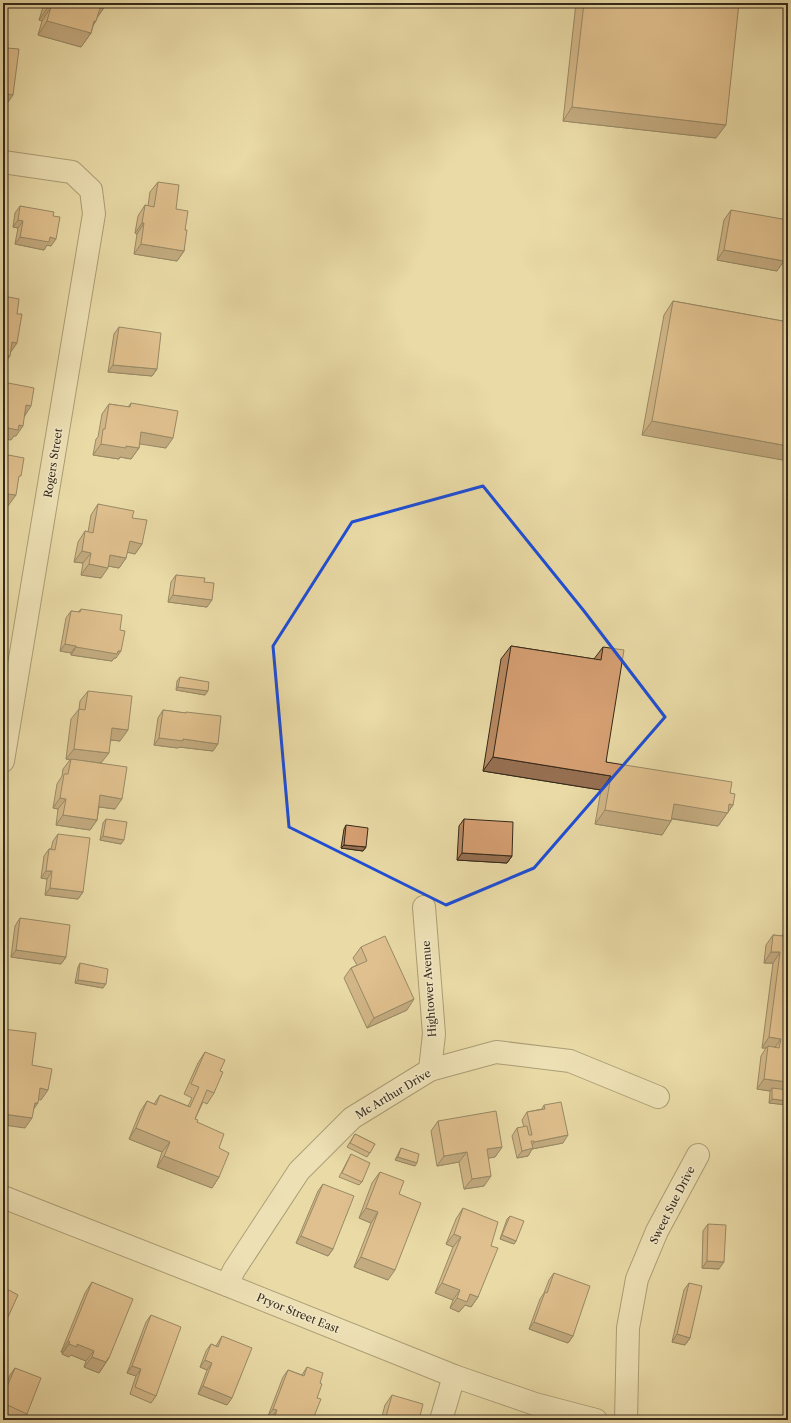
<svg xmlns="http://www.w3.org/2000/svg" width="791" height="1423" viewBox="0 0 791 1423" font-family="'Libre Caslon Text',serif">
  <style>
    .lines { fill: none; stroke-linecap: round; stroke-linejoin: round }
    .minor-casing { stroke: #62553d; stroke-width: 24 }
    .minor { stroke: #f1e7c5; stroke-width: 22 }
    .wall { fill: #b78962; stroke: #35291a }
    .shaded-wall { fill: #956f50; stroke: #35291a }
    .building { fill: #d59f72; stroke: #35291a }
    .marked { fill: none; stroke: #1d4ed8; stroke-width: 3; stroke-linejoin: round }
    .labels { text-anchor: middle; stroke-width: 3; stroke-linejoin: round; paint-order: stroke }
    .street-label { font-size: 11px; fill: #35291a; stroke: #f1e7c5 }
  </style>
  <rect width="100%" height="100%" fill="#e9daa6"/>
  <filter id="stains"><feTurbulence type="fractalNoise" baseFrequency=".005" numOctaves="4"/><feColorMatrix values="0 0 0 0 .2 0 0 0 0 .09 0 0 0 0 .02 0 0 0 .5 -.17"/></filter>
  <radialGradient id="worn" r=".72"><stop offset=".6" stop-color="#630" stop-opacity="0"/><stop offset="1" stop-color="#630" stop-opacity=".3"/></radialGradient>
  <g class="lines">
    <defs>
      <g id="minor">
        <polyline points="3,162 72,172 91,190 94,214 3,761"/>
        <polyline points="424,907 434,1034 430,1070"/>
        <polyline points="3,1197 227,1285 454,1376 535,1404 596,1420"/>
        <polyline points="227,1285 234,1270 299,1171 352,1118 430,1070 496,1052 570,1061 658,1097"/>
        <polyline points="441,1420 454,1376"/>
        <polyline points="626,1420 628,1328 637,1279 657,1231 698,1155"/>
      </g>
    </defs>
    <use href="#minor" class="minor-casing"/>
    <use href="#minor" class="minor"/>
  </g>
  <g class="wall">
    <polygon points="40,3 105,3 103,9 97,17 93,26 91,33 81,47 38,35 42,21 39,20 43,7 39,6"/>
    <polygon points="576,3 739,3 716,138 563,121"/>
    <polygon points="158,182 176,209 185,230 184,251 177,261 134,254 137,234 135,233 138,216 145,205 148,206 150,192"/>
    <polygon points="20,206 53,216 51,246 47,245 44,250 15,244 18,228 13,227 15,213"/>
    <polygon points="731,210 777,271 717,260 724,220"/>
    <polygon points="673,301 788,322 642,435 664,315"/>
    <polygon points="119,327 157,369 152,376 108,372 114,334"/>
    <polygon points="131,403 166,448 140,443 139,448 131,459 120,457 119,459 93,455 96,439 98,437 102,414 109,404 128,407"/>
    <polygon points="98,504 132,518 142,544 135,554 127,552 126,558 119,568 108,566 101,578 81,575 83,563 74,562 78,542 85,531 88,532 91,515"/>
    <polygon points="176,575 204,582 207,607 168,602 171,582"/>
    <polygon points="81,609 116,658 114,658 112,661 71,655 71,653 60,651 66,618 71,611 78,612"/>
    <polygon points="511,646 594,659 603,647 606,762 730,793 733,805 718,826 672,819 671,821 662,835 595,824 601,790 483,771 501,659"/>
    <polygon points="180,677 205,695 176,690 177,681"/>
    <polygon points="88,691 120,741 111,740 101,763 115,809 99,807 97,820 90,830 56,825 58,809 53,808 57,784 62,776 63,769 70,760 66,759 71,719 79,709 80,701"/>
    <polygon points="163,710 185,713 186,712 213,751 179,747 178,748 154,745 158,718"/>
    <polygon points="106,819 121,844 100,840 103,823"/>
    <polygon points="464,819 512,856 507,863 457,860 459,826"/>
    <polygon points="346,825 366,847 363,851 341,848 344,829"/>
    <polygon points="58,834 83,892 78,899 45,895 47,879 41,878 44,856 49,849 51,849 53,841"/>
    <polygon points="20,918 66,957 61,964 11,957 15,926"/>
    <polygon points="784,933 788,934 788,1105 769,1103 770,1092 770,1091 757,1089 761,1056 766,1048 762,1048 773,963 764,963 766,945 773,935 782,936"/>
    <polygon points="361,947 407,1010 367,1028 344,978 351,968 357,965 353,958"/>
    <polygon points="80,963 103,988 75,983 78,967"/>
    <polygon points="205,1052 220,1071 214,1093 207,1104 203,1102 195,1119 197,1122 219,1148 219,1177 212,1188 157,1167 162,1152 129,1139 140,1112 147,1101 154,1104 160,1095 188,1106 192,1098 184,1094 198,1063"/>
    <polygon points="544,1105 563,1143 532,1149 528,1156 517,1158 512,1136 517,1128 524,1127 522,1120 527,1112 542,1109"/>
    <polygon points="438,1121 502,1147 495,1157 488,1158 484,1186 464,1189 459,1162 437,1166 431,1131"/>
    <polygon points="355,1134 375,1144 367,1157 347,1147"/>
    <polygon points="401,1148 415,1166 395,1160"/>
    <polygon points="351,1154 362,1182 359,1185 339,1177 349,1158"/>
    <polygon points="380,1172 388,1280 354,1267 371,1223 359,1218 372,1183"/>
    <polygon points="323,1184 333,1249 328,1256 296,1243 318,1191"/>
    <polygon points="463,1208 491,1246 478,1297 471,1307 465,1305 459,1312 450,1308 453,1300 435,1293 453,1247 446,1244 456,1219"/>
    <polygon points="510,1216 516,1241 514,1244 500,1239 507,1219"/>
    <polygon points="708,1224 719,1269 702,1268 703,1231"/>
    <polygon points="554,1273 573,1336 568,1343 529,1329 540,1299 544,1293 549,1280"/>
    <polygon points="92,1282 109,1358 99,1373 84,1367 86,1361 71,1355 69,1357 62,1354 63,1352 61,1352 85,1293"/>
    <polygon points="689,1283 690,1338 685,1345 672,1342 684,1290"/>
    <polygon points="151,1315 156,1396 151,1403 130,1394 136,1376 127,1373 146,1322"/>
    <polygon points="222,1336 227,1405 198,1394 207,1370 200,1367 206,1351 211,1344 216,1346"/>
    <polygon points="307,1367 320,1383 317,1398 312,1420 271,1420 272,1417 268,1416 283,1377 288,1370 302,1375"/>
    <polygon points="15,1368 27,1414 23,1420 20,1420 3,1413 3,1391 10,1375"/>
    <polygon points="392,1395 419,1420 381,1420 385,1405"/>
  </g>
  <g class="shaded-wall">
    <polygon points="42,3 45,3 43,7 39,6"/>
    <polygon points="48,7 51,7 42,21 39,20"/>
    <polygon points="100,8 103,9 95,21 96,21 88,33 91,33 81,47 38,35 47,21"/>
    <polygon points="3,93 13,95 4,108 3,108"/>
    <polygon points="572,107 726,125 716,138 563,121"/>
    <polygon points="18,220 23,221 18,228 13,227"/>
    <polygon points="142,223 144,223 137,234 135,233"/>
    <polygon points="20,237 50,237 56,239 51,246 47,245 44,250 15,244"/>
    <polygon points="141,244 184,251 177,261 134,254"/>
    <polygon points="724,250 784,261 777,271 717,260"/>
    <polygon points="12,342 17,343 10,353"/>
    <polygon points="3,355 10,356 3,365"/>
    <polygon points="113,365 157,369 152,376 108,372"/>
    <polygon points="26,405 31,406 24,417"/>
    <polygon points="652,421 788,446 788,461 642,435"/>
    <polygon points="19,425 23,426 16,436 14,436 11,440 3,439 3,427"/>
    <polygon points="141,432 173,438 166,448 134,443"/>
    <polygon points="101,444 126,446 139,448 131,459 120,457 119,459 93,455"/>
    <polygon points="7,494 16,495 8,506 3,505 3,497"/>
    <polygon points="130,541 142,544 135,554 122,551"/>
    <polygon points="82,551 91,553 83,563 74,562"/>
    <polygon points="110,555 126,558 119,568 103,565"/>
    <polygon points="89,564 108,568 101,578 81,575"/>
    <polygon points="173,595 212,600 207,607 168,602"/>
    <polygon points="65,644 76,646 71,653 60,651"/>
    <polygon points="76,647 118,651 121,651 116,658 114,658 112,661 71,655"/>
    <polygon points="178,687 208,691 205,695 176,690"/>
    <polygon points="112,728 128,730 120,741 105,739"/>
    <polygon points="159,738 183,739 218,744 213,751 179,747 178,748 154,745"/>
    <polygon points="74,749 109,753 101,763 66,759"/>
    <polygon points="493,757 611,776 601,790 483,771"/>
    <polygon points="100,795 122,799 115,809 93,806"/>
    <polygon points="60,798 66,799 58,809 53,808"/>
    <polygon points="674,804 729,804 733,805 718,826 664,817"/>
    <polygon points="605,810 671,821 662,835 595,824"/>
    <polygon points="63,815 97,820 90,830 56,825"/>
    <polygon points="103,836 124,840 121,844 100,840"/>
    <polygon points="344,845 366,847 363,851 341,848"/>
    <polygon points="462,853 512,856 507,863 457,860"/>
    <polygon points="46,871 52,871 47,879 41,878"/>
    <polygon points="50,888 83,892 78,899 45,895"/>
    <polygon points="16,950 66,957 61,964 11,957"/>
    <polygon points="771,952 780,952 773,963 764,963"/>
    <polygon points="78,980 106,984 103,988 75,983"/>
    <polygon points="414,999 407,1010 367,1028 374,1018"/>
    <polygon points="769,1037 781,1039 773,1050 768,1046 766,1048 762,1048"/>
    <polygon points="764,1079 788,1082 788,1093 772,1088 770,1091 757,1089"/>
    <polygon points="40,1088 48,1090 41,1100 33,1099"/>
    <polygon points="772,1099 788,1101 788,1105 769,1103"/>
    <polygon points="35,1103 38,1103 30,1114"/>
    <polygon points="3,1114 32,1118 25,1128 3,1125"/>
    <polygon points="136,1128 170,1142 162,1152 129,1139"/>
    <polygon points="568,1135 563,1143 532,1149 528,1156 517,1158 522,1151 529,1149 534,1142"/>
    <polygon points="502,1147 495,1157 479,1160 487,1149"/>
    <polygon points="467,1152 459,1162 437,1166 444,1156"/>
    <polygon points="164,1156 219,1177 212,1188 157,1167"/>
    <polygon points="398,1157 417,1163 415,1166 395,1160"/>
    <polygon points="491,1176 484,1186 464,1189 472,1179"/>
    <polygon points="366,1208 378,1212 371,1223 359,1218"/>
    <polygon points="454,1234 461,1237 453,1247 446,1244"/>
    <polygon points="502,1235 516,1241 514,1244 500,1239"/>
    <polygon points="301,1236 333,1249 328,1256 296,1243"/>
    <polygon points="361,1257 395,1270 388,1280 354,1267"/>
    <polygon points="707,1261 724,1262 719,1269 702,1268"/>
    <polygon points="442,1283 460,1290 453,1300 435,1293"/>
    <polygon points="470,1294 478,1297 471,1307 465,1305 459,1312 450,1308 457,1298"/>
    <polygon points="534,1322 573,1336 568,1343 529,1329"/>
    <polygon points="677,1334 690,1338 685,1345 672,1342"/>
    <polygon points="68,1341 70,1342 63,1352 61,1352"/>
    <polygon points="69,1344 77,1344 94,1351 86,1361 71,1355 69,1357 62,1354"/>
    <polygon points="92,1357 106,1362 99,1373 84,1367"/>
    <polygon points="205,1360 212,1363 207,1370 200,1367"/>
    <polygon points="132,1366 141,1369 136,1376 127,1373"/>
    <polygon points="203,1386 232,1398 227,1405 198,1394"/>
    <polygon points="273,1409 277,1410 272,1417 268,1416"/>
    <polygon points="303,1416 313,1419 312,1420 298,1420 300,1417"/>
  </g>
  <g class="building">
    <polygon points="49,3 105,3 103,9 100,8 96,21 94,21 91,33 47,21 51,7 48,7"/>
    <polygon points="584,3 739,3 726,125 572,107"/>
    <polygon points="3,43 8,44 7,48 19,49 13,95 3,93"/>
    <polygon points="158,182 179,185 176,209 188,211 185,230 187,230 184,251 141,244 144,223 142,223 145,205 154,207"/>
    <polygon points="20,206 54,212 53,216 60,217 56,239 50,237 49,242 20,237 23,221 18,220"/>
    <polygon points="731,210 788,220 788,238 784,261 724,250"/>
    <polygon points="3,296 19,299 17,314 22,314 17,343 12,342 10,356 3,355"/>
    <polygon points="673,301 788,322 788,446 652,421"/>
    <polygon points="119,327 161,333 157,369 113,365"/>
    <polygon points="3,382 34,388 31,406 26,405 23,426 19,425 18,430 3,427"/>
    <polygon points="131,403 178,411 173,438 141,432 139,448 126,446 126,448 101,444 103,429 105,429 109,404 130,407"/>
    <polygon points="3,454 24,458 21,476 19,476 16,495 7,494 6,497 3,497"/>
    <polygon points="98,504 134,511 132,518 147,520 142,544 130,541 126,558 110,555 108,568 89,564 91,553 82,551 85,531 93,533"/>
    <polygon points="176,575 205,578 204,582 214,583 212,600 173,595"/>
    <polygon points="81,609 122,615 120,630 125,631 121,651 118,651 117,654 76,647 76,646 65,644 71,611 80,612"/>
    <polygon points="511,646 601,660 603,647 624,650 606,762 732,782 730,793 735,794 733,805 729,804 728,813 674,804 671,821 605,810 611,776 493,757"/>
    <polygon points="180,677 209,682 208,691 178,687"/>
    <polygon points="88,691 132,696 128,730 112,728 109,753 74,749 79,709 85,710"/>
    <polygon points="163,710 186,713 186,712 221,716 218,744 183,739 183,741 159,738"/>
    <polygon points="71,759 127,767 122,799 100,795 97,820 63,815 66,799 60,798 64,774 68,774"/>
    <polygon points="106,819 127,822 124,840 103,836"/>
    <polygon points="464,819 513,822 512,856 462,853"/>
    <polygon points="346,825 368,828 366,847 344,845"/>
    <polygon points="58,834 90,838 83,892 50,888 52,871 46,871 49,849 55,850"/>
    <polygon points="20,918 70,925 66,957 16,950"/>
    <polygon points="784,933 788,934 788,1082 764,1079 768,1046 779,1048 781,1039 769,1037 780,952 771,952 773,935 783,936"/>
    <polygon points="385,936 414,999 374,1018 351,968 367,961 361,947"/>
    <polygon points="80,963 108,969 106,984 78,980"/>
    <polygon points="3,1029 36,1033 32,1065 52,1069 48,1090 40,1088 38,1103 35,1103 32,1118 3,1114"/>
    <polygon points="205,1052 225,1060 220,1071 223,1072 214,1093 207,1090 195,1119 198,1120 197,1122 224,1134 219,1148 229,1153 219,1177 164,1156 170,1142 136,1128 147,1101 156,1105 160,1095 190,1107 199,1087 191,1084"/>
    <polygon points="772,1088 788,1090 788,1101 772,1099"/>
    <polygon points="561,1102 568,1135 534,1142 534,1141 531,1141 533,1148 522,1151 517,1128 527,1126 529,1135 532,1135 527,1112 545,1109 544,1105"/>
    <polygon points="496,1111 502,1147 487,1149 491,1176 472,1179 467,1152 444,1156 438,1121"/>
    <polygon points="355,1134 375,1144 370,1153 350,1143"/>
    <polygon points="401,1148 419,1154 417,1163 398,1157"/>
    <polygon points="351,1154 370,1163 362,1182 342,1173"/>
    <polygon points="380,1172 404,1181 399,1194 421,1203 395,1270 361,1257 378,1212 366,1208"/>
    <polygon points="323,1184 354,1196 333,1249 301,1236"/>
    <polygon points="463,1208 498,1222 491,1246 498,1248 478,1297 470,1294 467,1302 457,1298 460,1290 442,1283 461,1237 454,1234"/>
    <polygon points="510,1216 524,1221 516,1241 502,1235"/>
    <polygon points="708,1224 726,1225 724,1262 707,1261"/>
    <polygon points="554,1273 590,1286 573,1336 534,1322 545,1292 547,1293"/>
    <polygon points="92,1282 133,1299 109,1358 108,1358 106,1362 92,1357 94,1351 77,1344 77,1347 69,1344 70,1342 68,1341"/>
    <polygon points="689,1283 702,1286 690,1338 677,1334"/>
    <polygon points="3,1287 18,1295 3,1328"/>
    <polygon points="151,1315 181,1327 156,1396 135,1387 141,1369 132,1366"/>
    <polygon points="222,1336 252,1348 232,1398 203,1386 212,1363 205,1360 211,1344 218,1347"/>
    <polygon points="307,1367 323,1373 320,1383 322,1384 317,1398 321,1399 313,1419 303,1416 303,1417 300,1417 299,1420 277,1420 274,1419 277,1410 273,1409 288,1370 304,1376"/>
    <polygon points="15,1368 41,1378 27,1414 3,1403 3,1396"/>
    <polygon points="392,1395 423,1404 419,1420 385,1420"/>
  </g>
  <path d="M0 0H791V1423H0ZM483,486L584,611L665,717L534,868L446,905L289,827L273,646L352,522Z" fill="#e9daa6" fill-opacity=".55" fill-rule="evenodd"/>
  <path class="marked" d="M483,486L584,611L665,717L534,868L446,905L289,827L273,646L352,522Z"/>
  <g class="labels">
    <g class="street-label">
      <text transform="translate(53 463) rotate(-81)" y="4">Rogers Street</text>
      <text transform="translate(429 989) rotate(-94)" y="4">Hightower Avenue</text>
      <text transform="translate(393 1094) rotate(-31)" y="4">Mc Arthur Drive</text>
      <text transform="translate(672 1205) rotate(-63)" y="4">Sweet Sue Drive</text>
      <text transform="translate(298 1313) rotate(22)" y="4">Pryor Street East</text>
    </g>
  </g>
  <rect width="791" height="1423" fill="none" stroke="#e9daa6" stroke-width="16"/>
  <rect x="4" y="4" width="783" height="1415" fill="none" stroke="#35291a" stroke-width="2"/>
  <rect x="8" y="8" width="775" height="1407" fill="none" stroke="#35291a"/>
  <rect width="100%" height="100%" filter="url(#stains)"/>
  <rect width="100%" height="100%" fill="url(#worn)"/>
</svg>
